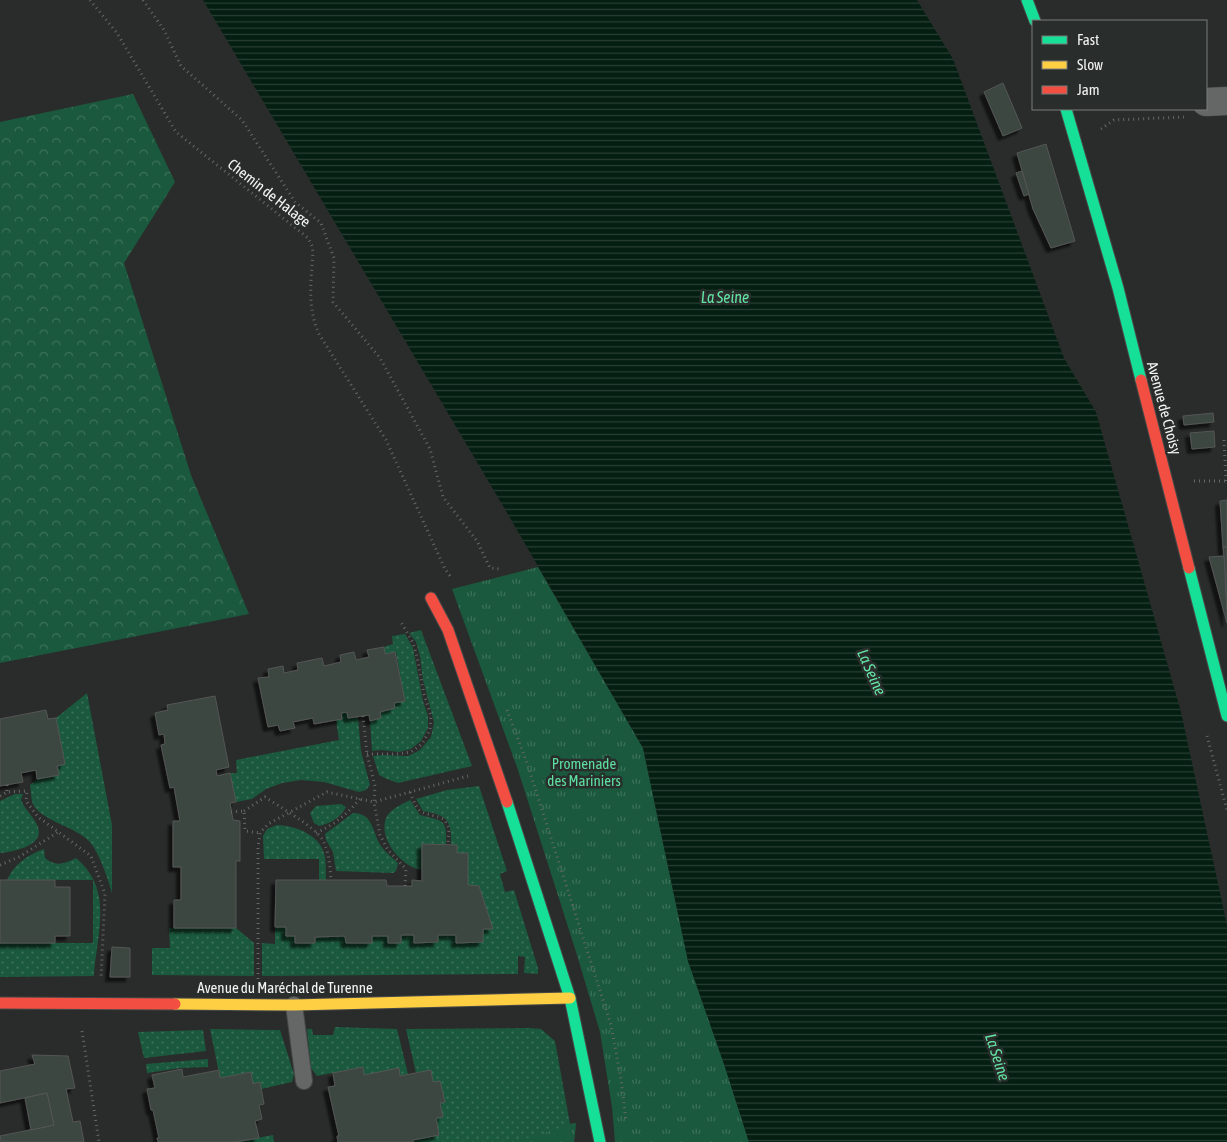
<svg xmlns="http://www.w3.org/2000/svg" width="1227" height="1142" viewBox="0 0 1227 1142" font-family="'Asap Condensed',sans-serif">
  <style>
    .grass { fill: url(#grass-dots) }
    .forest { fill: url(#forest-crowns) }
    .park { fill: url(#park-tufts) }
    .water { fill: url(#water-rules) }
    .building { fill: #3c4642; stroke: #545655; filter: url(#shadow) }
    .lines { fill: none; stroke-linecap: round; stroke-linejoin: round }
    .lane-casing { stroke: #484a49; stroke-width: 18 }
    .street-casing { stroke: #484a49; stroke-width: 29 }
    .fast-casing { stroke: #484a49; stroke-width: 13 }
    .slow-casing { stroke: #484a49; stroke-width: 13 }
    .jam-casing { stroke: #484a49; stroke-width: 13 }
    .path { stroke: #666766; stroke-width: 3; stroke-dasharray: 1 4; stroke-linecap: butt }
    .lane { stroke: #656766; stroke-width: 16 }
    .street { stroke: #656766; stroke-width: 28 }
    .fast { stroke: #16e098; stroke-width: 11 }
    .slow { stroke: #ffcf43; stroke-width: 11 }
    .jam { stroke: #f24e42; stroke-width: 11 }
    .labels { text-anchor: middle; stroke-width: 5; stroke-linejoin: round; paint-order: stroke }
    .street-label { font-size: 15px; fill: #f2f5f3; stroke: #292d2b }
    .park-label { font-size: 15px; fill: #5ddfa1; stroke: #292d2b }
    .water-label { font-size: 16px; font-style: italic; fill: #63e4a5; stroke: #292d2b }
  </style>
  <defs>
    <pattern id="grass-dots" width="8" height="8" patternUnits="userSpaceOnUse" patternTransform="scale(1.25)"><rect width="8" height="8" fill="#1a593d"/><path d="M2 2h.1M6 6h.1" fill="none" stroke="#3c715a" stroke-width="1.8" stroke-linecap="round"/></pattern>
    <pattern id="forest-crowns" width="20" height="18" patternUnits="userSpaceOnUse" patternTransform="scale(1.25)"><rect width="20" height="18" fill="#1a593d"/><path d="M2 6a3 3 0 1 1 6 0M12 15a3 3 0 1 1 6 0" fill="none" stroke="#3c715a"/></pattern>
    <pattern id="park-tufts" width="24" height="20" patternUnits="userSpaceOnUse" patternTransform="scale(1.25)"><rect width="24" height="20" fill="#1a593d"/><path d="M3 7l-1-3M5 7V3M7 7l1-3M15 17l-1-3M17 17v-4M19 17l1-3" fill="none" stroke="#3c715a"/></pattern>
    <pattern id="water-rules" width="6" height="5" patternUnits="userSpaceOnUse" patternTransform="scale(1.25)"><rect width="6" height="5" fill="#041e12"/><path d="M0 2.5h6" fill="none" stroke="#293f35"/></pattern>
    <filter id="shadow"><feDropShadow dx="-4.5" dy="4.5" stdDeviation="1" flood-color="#0009"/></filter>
  </defs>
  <rect width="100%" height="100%" fill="#2a2c2b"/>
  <g class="grass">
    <polygon points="421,630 472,766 398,783 387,779 379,775 373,756 382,755 408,756 420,750 431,737 434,722 423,680 420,656 416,642 409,633"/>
    <polygon points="405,634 413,648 423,701 428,716 428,728 421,741 411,749 399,752 381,750 372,751 370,721 381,718 380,712 395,708 394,703 405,701 396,652 385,654 384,647 393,644 392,636"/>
    <path d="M87,693L112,825V893C108,879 99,851 88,840C75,827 40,820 33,804C31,799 31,791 30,785L37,779L59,775L57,766L65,764L56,718Z"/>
    <polygon points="347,712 354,718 358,717 361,751 370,785 366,790 359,792 324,782 301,780 282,783 266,789 252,799 236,802 230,773 237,773 236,760 339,740 336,720 341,719 341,713"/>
    <path d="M479,786L507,871L500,874L505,892L514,890L538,968V974L524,973L525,957L518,956V974L262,976V943L275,944V927H286V936H295V943H315V937L345,936L346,943H372V936H388V943H401V935H414V943L438,942V935H456V943L483,942V929H493L479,886L468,885V854L457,853V845H451C452,820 447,815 423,811L416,799L447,790Z"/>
    <path d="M15,794H23L21,800L23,804C27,811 35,819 38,827C45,846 12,852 0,853V801Z"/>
    <path d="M410,800L420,815C443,821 447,818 446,844H422V870C402,868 376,837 387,816C392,808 403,804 410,800Z"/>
    <path d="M341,804L346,807C341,817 330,824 319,826L314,823L310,813L316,806Z"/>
    <path d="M353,813C374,813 372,833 381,846C386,853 393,858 398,863L396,871L393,873L336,871L333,852L326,840L325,834Z"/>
    <path d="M277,825C297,826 321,835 325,857C326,865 326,873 326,881L319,880V859H264L263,836L267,829Z"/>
    <path d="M44,849L45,858C55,867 65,864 76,858C114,890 97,933 94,976L0,977V943H93V880H7C15,863 28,855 44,849Z"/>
    <polygon points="169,928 236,928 254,943 254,976 152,975 152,948 170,948"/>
    <polygon points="335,1027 397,1029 408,1074 400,1076 398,1068 364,1075 362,1067 317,1076 311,1068 307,1029 312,1029 313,1035 333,1035"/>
    <polygon points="528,1028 541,1029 555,1041 570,1124 576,1123 574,1142 413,1142 413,1140 439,1135 436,1118 443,1117 440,1103 445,1102 440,1081 433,1082 431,1070 416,1073 406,1029"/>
    <polygon points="210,1029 280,1030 294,1074 292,1082 261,1089 260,1082 253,1084 251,1072 220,1078"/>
    <polygon points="203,1030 206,1051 144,1058 138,1032"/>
    <polygon points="208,1059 208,1067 180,1068 147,1073 146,1064"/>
    <polygon points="273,1135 274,1142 235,1142"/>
  </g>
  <polygon class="forest" points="133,94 175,182 124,263 191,475 249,614 0,663 0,122"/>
  <g class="park">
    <polygon points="538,567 643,748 688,961 724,1064 749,1142 615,1142 612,1107 600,1032 577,955 518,770 452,589"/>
    <polygon points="576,1123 574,1142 514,1142"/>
  </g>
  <polygon class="water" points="203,0 917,0 953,59 1064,358 1096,412 1181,712 1227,925 1227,1142 749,1142 724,1064 688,961 643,748 506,511"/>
  <g class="building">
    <polygon points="1003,83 1022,128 1003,136 984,92"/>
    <polygon points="1046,144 1075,241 1051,248 1033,209 1017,153"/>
    <polygon points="1022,171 1029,194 1024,196 1016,173"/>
    <polygon points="1213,413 1214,422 1184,425 1183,416"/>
    <polygon points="1214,431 1215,447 1192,449 1190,433"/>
    <polygon points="1227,500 1227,547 1223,547 1220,501"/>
    <polygon points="1223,547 1227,547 1227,614 1224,556"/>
    <polygon points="1224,556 1227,614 1227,623 1209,557"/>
    <polygon points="384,647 385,654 395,652 405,701 394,703 395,708 380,712 381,718 370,721 369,715 348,718 347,712 341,713 342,719 314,724 313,718 293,722 295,728 280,731 278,725 268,727 258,678 269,677 268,669 283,666 284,673 298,670 297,663 322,658 324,666 341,662 340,655 354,652 356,660 369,657 367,650"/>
    <polygon points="215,696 229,767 216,770 217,776 230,773 236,802 230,803 233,820 240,821 240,861 236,861 236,928 174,928 174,900 181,900 181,867 173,867 173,821 180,821 174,787 170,788 161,745 165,744 164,734 159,735 155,713 168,710 167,705"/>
    <polygon points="46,710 48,719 56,718 65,764 57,766 59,775 37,779 36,770 21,773 23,782 0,786 0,719"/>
    <polygon points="422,844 457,845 457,853 468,853 468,885 479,886 493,929 483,929 483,942 456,943 456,935 438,935 438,942 414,943 414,935 401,935 401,943 388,943 388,936 372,936 372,943 346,943 345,936 315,937 315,943 295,943 295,936 286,936 286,927 275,927 276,880 386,880 387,886 412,886 412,880 422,881"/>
    <polygon points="0,880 55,880 55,887 70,887 70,936 55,936 55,943 0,943"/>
    <polygon points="112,947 130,948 130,977 110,977"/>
    <polygon points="32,1055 68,1056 75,1088 66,1089 73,1122 80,1121 84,1142 1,1142 0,1136 54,1125 47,1093 0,1103 0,1071 35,1064"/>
    <polygon points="363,1067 364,1075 399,1068 400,1076 431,1070 433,1082 440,1081 445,1102 440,1103 443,1117 436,1118 439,1135 413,1140 413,1142 338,1142 337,1136 339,1136 328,1087 335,1086 333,1073"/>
    <polygon points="182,1069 183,1077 219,1070 220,1078 251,1072 253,1084 260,1082 264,1104 259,1105 262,1119 255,1121 259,1138 235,1142 158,1142 157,1138 159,1138 153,1110 151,1110 147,1089 155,1088 152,1075"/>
    <polygon points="47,1093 54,1125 31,1130 25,1098"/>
  </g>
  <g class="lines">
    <defs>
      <polyline id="lane" points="294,1005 304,1081"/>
      <polyline id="street" points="1206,102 1227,101"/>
      <g id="fast">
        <polyline points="1027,0 1035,21"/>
        <polyline points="1066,109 1118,288 1141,380"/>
        <polyline points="1189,568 1227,716"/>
        <polyline points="507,802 570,998 600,1142"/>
      </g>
      <polyline id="slow" points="175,1004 294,1005 570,998"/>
      <g id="jam">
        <polyline points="1141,380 1189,568"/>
        <polyline points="431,598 448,630 507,802"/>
        <polyline points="0,1003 175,1004"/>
      </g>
    </defs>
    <use href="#lane" class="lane-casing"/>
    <use href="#street" class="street-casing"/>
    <use href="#fast" class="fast-casing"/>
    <use href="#slow" class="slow-casing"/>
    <use href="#jam" class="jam-casing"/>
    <g class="path">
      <path d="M90,0L117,33L176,132L308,238L312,246L313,252C311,282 307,307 319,334L386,440L445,569L450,576"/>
      <polyline points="143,0 164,30 181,66 242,120 295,202 321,223 334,258 333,302 380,358 430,449 443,497 477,541 490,568 499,569"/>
      <polyline points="1101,129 1114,120 1184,117"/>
      <polyline points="1194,481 1227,481"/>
      <polyline points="1226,481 1224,440 1227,440"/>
      <polyline points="507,710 527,763 611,1025 621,1079 626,1121"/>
      <polyline points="363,716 367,754 375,786 374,802 380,835 388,850 406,869 405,886"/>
      <polyline points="1207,736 1227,810"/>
      <polyline points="367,754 396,754 411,752 422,744 430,730 431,716 424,694 417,657 413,643 401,622"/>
      <polyline points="7,785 7,792"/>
      <path d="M410,792C420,818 420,810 444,819L449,828L448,844"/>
      <polyline points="0,796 7,792 27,791 26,801 38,817 91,856 105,894 101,977"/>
      <path d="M244,811L265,797C277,805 316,828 322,839C329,852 330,865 331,880"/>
      <polyline points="231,812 244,811 245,831 260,833"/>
      <path d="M316,833C334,825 347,814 360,799"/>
      <polyline points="0,865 19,857 58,832"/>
      <polyline points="258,979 258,847 260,833 268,824 327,792 374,802 468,776"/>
      <polyline points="82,1031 99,1142"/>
    </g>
    <use href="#lane" class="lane"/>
    <use href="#street" class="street"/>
    <use href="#fast" class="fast"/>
    <use href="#slow" class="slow"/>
    <use href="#jam" class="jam"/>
  </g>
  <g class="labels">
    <g class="street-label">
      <text transform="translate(269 193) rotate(38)" y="5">Chemin de Halage</text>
      <text transform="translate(1164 408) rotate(75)" y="5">Avenue de Choisy</text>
      <text x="285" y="993">Avenue du Maréchal de Turenne</text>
    </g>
    <g class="park-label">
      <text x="584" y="769">Promenade<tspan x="584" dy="17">des Mariniers</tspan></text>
    </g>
    <g class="water-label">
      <text x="725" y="303">La Seine</text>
      <text transform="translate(872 672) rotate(66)" y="6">La Seine</text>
      <text transform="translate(998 1057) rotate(72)" y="6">La Seine</text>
    </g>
  </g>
  <rect x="1032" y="20" width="175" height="90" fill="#292d2b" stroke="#797d7b"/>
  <rect x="1042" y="36" width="25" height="8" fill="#16e098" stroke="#797d7b"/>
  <text x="1077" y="45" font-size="15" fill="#f2f5f3">Fast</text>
  <rect x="1042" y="61" width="25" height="8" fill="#ffcf43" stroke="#797d7b"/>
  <text x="1077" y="70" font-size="15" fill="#f2f5f3">Slow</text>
  <rect x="1042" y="86" width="25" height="8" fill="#f24e42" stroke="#797d7b"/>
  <text x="1077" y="95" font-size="15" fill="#f2f5f3">Jam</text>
</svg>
